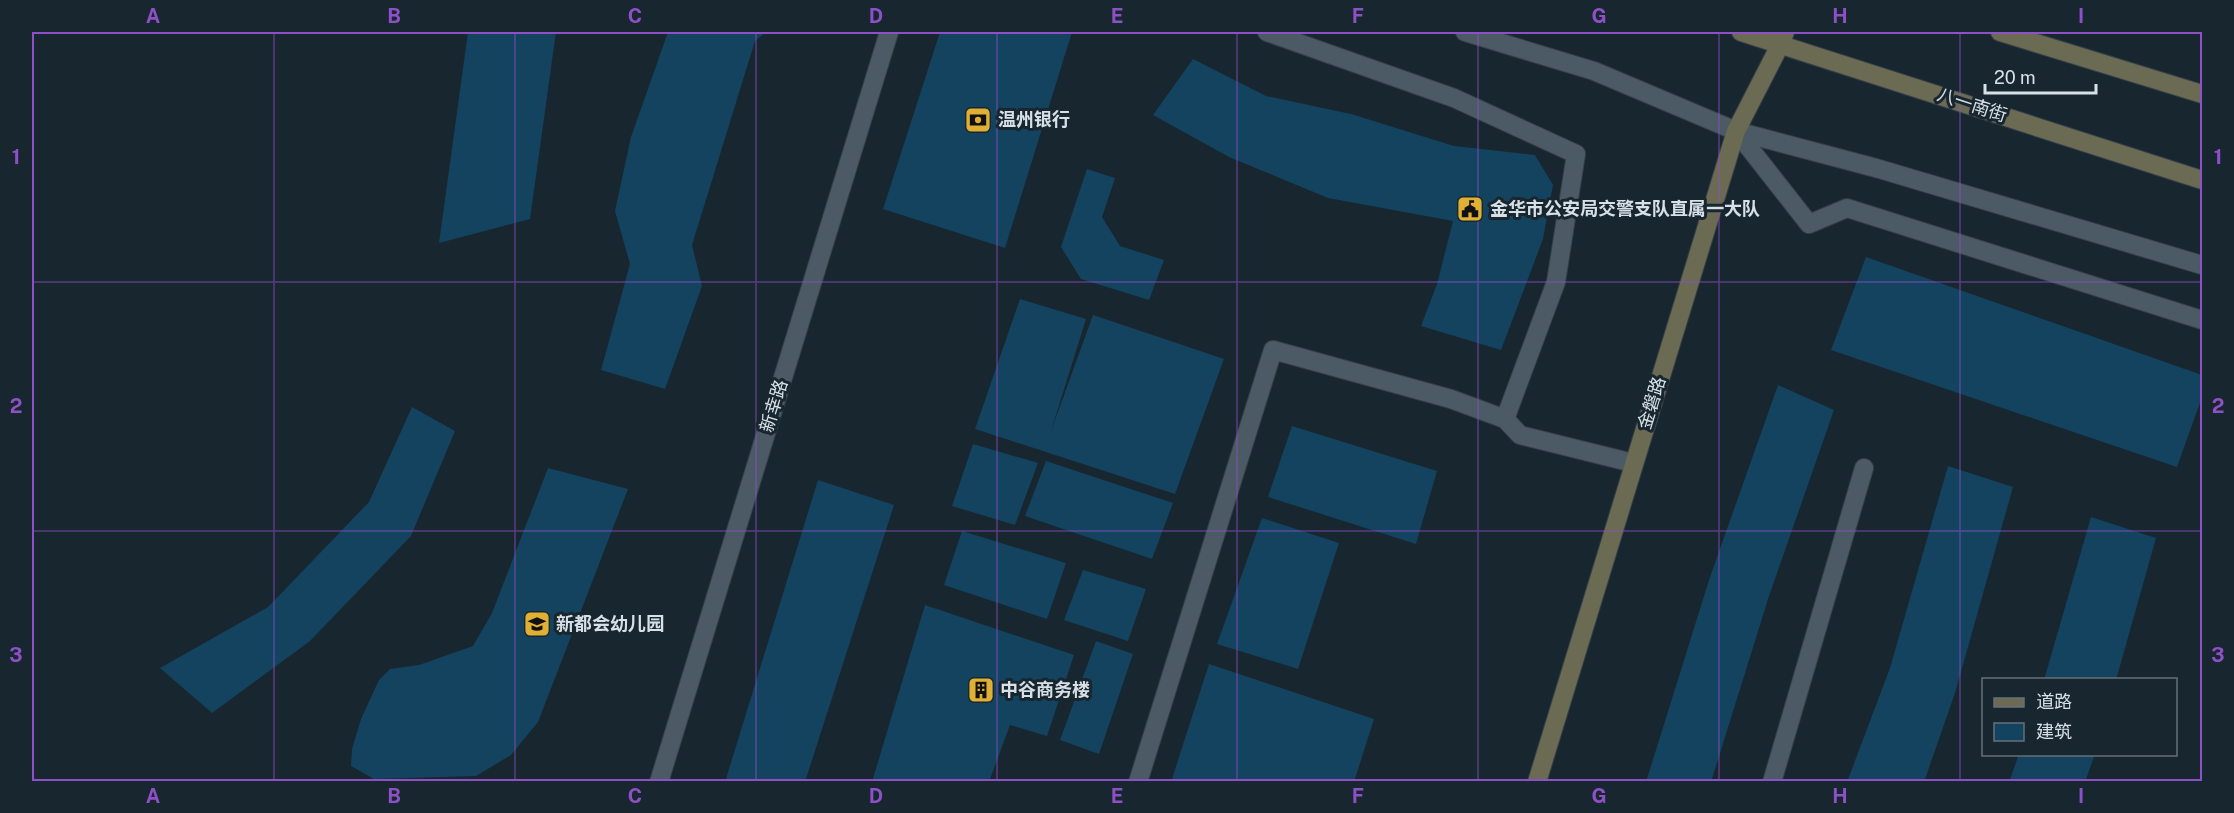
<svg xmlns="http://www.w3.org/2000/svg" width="2234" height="813" viewBox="0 0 2234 813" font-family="'Public Sans','Noto Sans SC',sans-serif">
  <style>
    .building { fill: #13435f }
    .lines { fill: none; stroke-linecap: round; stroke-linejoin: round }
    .lane-casing { stroke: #364049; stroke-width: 20 }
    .street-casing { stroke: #364049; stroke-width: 20 }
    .secondary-casing { stroke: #364049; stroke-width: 20 }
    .lane { stroke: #4b5a65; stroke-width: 18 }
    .street { stroke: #4b5a65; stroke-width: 18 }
    .secondary { stroke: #6b6a53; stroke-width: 18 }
    .grid { fill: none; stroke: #8e50c7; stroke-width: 1.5; stroke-opacity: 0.55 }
    .labels { text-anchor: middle; stroke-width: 6; stroke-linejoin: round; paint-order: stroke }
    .street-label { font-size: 18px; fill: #d8e0e7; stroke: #18262f }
    .poi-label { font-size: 18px; font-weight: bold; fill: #d8e0e7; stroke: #18262f; text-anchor: start }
    .neatline { fill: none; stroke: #8e50c7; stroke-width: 2 }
    .grid-label { font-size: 20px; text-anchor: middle; font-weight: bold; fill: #8e50c7 }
  </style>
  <rect width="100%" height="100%" fill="#18262f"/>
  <g class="building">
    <polygon points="468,32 556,32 530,219 439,243"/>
    <polygon points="668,32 766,32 755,41 692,245 702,286 665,389 601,370 630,264 615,211 631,137"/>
    <polygon points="940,32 1072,32 1005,248 883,209"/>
    <polygon points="1193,59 1266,96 1351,114 1454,146 1535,155 1553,185 1543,239 1501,350 1421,326 1437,284 1453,221 1328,198 1229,157 1153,115"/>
    <polygon points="1087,169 1115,178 1102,217 1120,246 1164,260 1149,300 1081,279 1061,247"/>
    <polygon points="1866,257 2202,375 2202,397 2177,467 1831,350"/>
    <polygon points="1020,299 1086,319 1051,431 1093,315 1224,359 1175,494 975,429"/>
    <polygon points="1778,385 1834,410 1769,596 1711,782 1646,782 1710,577"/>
    <polygon points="412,407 455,431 411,536 310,641 212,713 160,668 268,607 369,502"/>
    <polygon points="1292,426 1437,471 1416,544 1268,497"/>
    <polygon points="973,444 1038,463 1015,525 952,506"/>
    <polygon points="1046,461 1173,503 1152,559 1025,516"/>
    <polygon points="1948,466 2013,487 1955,693 1924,782 1847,782 1890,668"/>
    <polygon points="548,468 628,489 538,722 511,755 476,776 374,779 351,766 352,749 361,719 379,680 390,669 419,665 473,646 492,613"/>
    <polygon points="818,480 894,505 805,782 725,782"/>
    <polygon points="2091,517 2156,538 2116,680 2044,680"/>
    <polygon points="1262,518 1339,543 1298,669 1217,644"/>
    <polygon points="962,531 1066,563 1047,619 944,585"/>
    <polygon points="1083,570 1146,589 1128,641 1064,620"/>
    <polygon points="925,605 1074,655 1047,736 1010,725 989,782 872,782"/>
    <polygon points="1096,641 1133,654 1099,754 1060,740"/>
    <polygon points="1209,664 1374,719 1354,782 1171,782"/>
    <polygon points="2019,754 2095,754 2085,782 2009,782"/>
  </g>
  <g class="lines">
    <defs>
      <g id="lane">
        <polyline points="1267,32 1454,98 1576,154 1556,282 1505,419 1520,435 1633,463"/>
        <polyline points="1465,32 1594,71 1736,131 1876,168 2202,265"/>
        <polyline points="1736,131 1809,224 1847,208 2202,320"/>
        <polyline points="1138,782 1273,350 1451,399 1505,419"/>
        <polyline points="1772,782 1864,468"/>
      </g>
      <polyline id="street" points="659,782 889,32"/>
      <g id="secondary">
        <polyline points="1741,32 2202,180"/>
        <polyline points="2000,32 2202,94"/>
        <polyline points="1537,782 1736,131 1781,43 1785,32"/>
      </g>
    </defs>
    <use href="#lane" class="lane-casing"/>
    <use href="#street" class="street-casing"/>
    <use href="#secondary" class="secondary-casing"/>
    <use href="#lane" class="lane"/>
    <use href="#street" class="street"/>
    <use href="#secondary" class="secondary"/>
  </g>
  <path class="grid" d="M274,32V782M515,32V782M756,32V782M997,32V782M1237,32V782M1478,32V782M1719,32V782M1960,32V782M32,282H2202M32,531H2202"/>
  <defs>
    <symbol id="bank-square" viewBox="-11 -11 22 22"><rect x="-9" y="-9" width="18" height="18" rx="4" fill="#dfb034" stroke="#18262f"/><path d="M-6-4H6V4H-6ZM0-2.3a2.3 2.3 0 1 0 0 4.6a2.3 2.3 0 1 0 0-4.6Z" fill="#111"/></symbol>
    <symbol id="civic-square" viewBox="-11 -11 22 22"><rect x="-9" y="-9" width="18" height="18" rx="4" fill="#dfb034" stroke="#18262f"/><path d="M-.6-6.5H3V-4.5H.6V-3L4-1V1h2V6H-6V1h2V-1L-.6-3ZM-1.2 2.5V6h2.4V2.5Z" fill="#111"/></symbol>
    <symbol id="school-square" viewBox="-11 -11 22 22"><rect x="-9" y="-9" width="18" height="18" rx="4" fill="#dfb034" stroke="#18262f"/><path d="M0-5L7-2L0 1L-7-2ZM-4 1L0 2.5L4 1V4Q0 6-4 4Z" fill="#111"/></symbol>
    <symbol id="building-square" viewBox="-11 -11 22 22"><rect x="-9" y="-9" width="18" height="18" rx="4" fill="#dfb034" stroke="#18262f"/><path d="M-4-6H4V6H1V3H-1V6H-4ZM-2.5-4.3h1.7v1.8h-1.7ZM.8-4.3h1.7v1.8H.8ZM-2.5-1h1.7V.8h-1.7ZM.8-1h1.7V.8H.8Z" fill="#111"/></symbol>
  </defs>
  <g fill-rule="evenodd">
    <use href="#bank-square" x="963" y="105" width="30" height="30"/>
    <use href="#civic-square" x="1455" y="194" width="30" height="30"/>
    <use href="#school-square" x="522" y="609" width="30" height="30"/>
    <use href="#building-square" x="966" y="675" width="30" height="30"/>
  </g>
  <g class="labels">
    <g class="street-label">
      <text transform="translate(1972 105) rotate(18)" y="6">八一南街</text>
      <text transform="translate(1652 403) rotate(-73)" y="6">金磐路</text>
      <text transform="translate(774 406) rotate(-73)" y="6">新幸路</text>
    </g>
    <g class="poi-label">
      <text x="998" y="126">温州银行</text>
      <text x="1490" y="215">金华市公安局交警支队直属一大队</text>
      <text x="556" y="630">新都会幼儿园</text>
      <text x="1000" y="696">中谷商务楼</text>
    </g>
  </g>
  <rect width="2234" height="813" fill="none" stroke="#18262f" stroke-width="66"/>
  <rect x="1982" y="678" width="195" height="78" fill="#18262f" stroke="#657079" stroke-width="1.5"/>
  <rect x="1994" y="698" width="30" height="9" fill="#6b6a53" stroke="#657079" stroke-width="1.5"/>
  <text x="2036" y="708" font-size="18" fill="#d8e0e7">道路</text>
  <rect x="1994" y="723" width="30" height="18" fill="#13435f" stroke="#657079" stroke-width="1.5"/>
  <text x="2036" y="738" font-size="18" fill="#d8e0e7">建筑</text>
  <path d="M1985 84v9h111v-9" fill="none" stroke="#d8e0e7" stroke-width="3"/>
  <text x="1994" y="84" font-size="18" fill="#d8e0e7" stroke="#18262f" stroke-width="4.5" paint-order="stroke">20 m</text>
  <rect x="33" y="33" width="2168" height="747" class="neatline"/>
  <g class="grid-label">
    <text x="153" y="23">A</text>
    <text x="394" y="23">B</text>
    <text x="635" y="23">C</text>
    <text x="876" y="23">D</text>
    <text x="1117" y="23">E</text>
    <text x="1358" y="23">F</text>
    <text x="1599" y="23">G</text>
    <text x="1840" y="23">H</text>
    <text x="2081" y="23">I</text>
    <text x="16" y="164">1</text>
    <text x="2218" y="164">1</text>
    <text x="16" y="413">2</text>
    <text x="2218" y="413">2</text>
    <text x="16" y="662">3</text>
    <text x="2218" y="662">3</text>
    <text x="153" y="803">A</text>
    <text x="394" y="803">B</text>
    <text x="635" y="803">C</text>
    <text x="876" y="803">D</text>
    <text x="1117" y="803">E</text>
    <text x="1358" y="803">F</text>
    <text x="1599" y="803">G</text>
    <text x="1840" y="803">H</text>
    <text x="2081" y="803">I</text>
  </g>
</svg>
